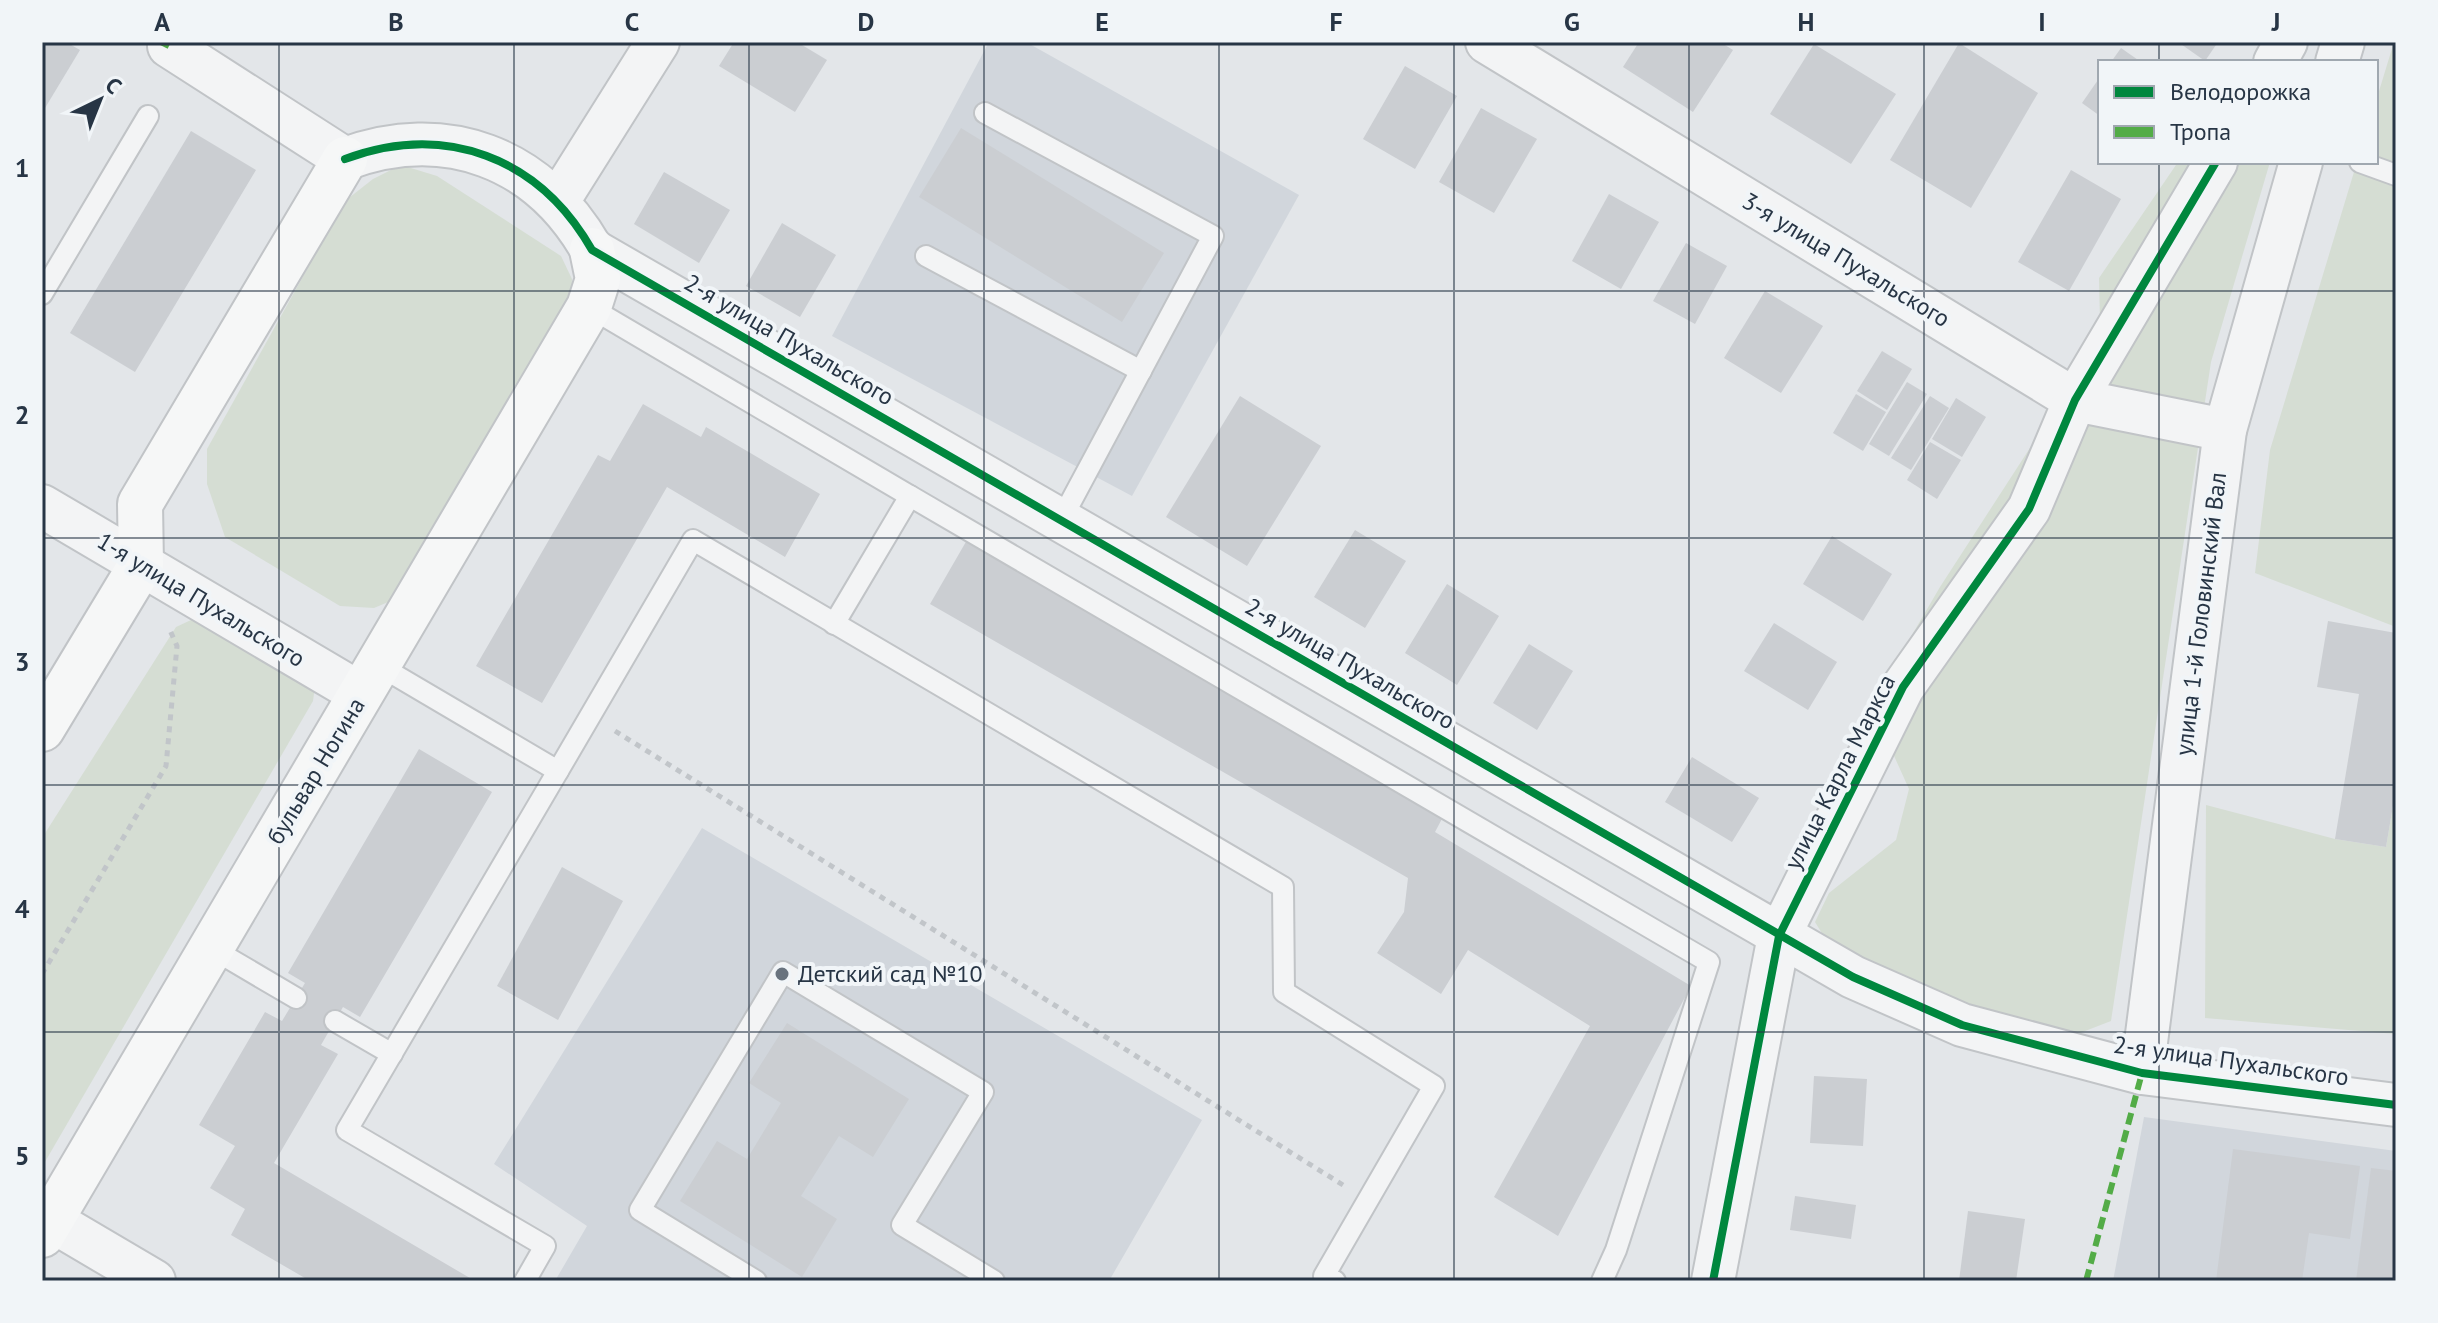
<svg xmlns="http://www.w3.org/2000/svg" width="2438" height="1323" viewBox="0 0 2438 1323" font-family="'PT Sans',sans-serif">
  <style>
    .built { fill: #d1d6dc }
    .green { fill: #d5ddd3 }
    .building { fill: #cbced2 }
    .lines { fill: none; stroke-linecap: round; stroke-linejoin: round }
    .lane-casing { stroke: #c1c4c7; stroke-width: 24 }
    .street-casing { stroke: #c1c4c7; stroke-width: 46 }
    .secondary-casing { stroke: #c1c4c7; stroke-width: 48 }
    .path { stroke: #c1c5c9; stroke-width: 5; stroke-dasharray: 6 6; stroke-linecap: butt }
    .lane { stroke: #f3f4f5; stroke-width: 20 }
    .street { stroke: #f3f4f5; stroke-width: 42 }
    .secondary { stroke: #f6f7f7; stroke-width: 44 }
    .quiet { stroke: #53ac47; stroke-width: 6; stroke-dasharray: 12 6; stroke-linecap: butt }
    .cycleway-casing { stroke: #f1f5f8; stroke-width: 13 }
    .cycleway { stroke: #00873e; stroke-width: 8 }
    .grid { fill: none; stroke: #273545; stroke-width: 2; stroke-opacity: 0.55 }
    .poi-dot { fill: #69737e; stroke: #f1f5f8; stroke-width: 3 }
    .labels { text-anchor: middle; stroke-width: 8; stroke-linejoin: round; paint-order: stroke }
    .street-label { font-size: 24px; fill: #273545; stroke: #f1f5f8 }
    .poi-label { font-size: 24px; fill: #273545; stroke: #f1f5f8; text-anchor: start }
    .neatline { fill: none; stroke: #273545; stroke-width: 3 }
    .grid-label { font-size: 26px; text-anchor: middle; font-weight: bold; fill: #273545 }
  </style>
  <rect width="100%" height="100%" fill="#e3e6e9"/>
  <g class="built">
    <polygon points="989,42 1026,42 1299,195 1132,496 832,336"/>
    <polygon points="702,828 1202,1120 1109,1281 555,1281 587,1226 494,1164"/>
    <polygon points="2144,1117 2396,1151 2396,1281 2113,1281"/>
  </g>
  <g class="green">
    <polygon points="2394,42 2396,42 2396,627 2255,573 2270,450 2357,162 2376,162 2376,101"/>
    <polygon points="2178,162 2270,162 2211,362 2111,1021 2067,1038 2011,1023 1831,948 1815,922 1829,893 1896,840 1909,789 1871,705 1940,587 2050,417 2100,322 2099,278"/>
    <polygon points="401,165 437,176 561,256 572,279 571,316 393,600 374,608 340,606 225,537 207,484 207,449 345,201 373,179"/>
    <polygon points="219,607 317,672 313,701 42,1167 42,838 176,627"/>
    <polygon points="2396,788 2396,1034 2205,1018 2206,805 2335,839 2386,847"/>
  </g>
  <g class="building">
    <polygon points="42,42 66,42 80,50 42,113"/>
    <polygon points="734,42 797,42 827,60 795,112 719,66"/>
    <polygon points="1639,42 1720,42 1733,50 1693,112 1623,67"/>
    <polygon points="2178,42 2218,42 2205,61"/>
    <polygon points="1959,43 2038,93 1971,208 1890,160"/>
    <polygon points="1814,44 1896,94 1851,164 1770,114"/>
    <polygon points="2121,48 2141,62 2111,62"/>
    <polygon points="1405,66 1457,96 1415,169 1363,139"/>
    <polygon points="2100,77 2100,116 2082,103"/>
    <polygon points="1481,108 1537,139 1494,213 1439,182"/>
    <polygon points="961,128 1164,253 1122,322 919,197"/>
    <polygon points="191,131 256,170 135,372 70,333"/>
    <polygon points="2071,170 2121,199 2069,291 2018,262"/>
    <polygon points="664,172 730,210 699,263 634,224"/>
    <polygon points="1609,194 1659,222 1621,289 1572,261"/>
    <polygon points="782,223 836,255 800,317 746,286"/>
    <polygon points="1686,243 1727,266 1695,324 1653,301"/>
    <polygon points="1765,291 1823,326 1781,393 1724,358"/>
    <polygon points="1882,351 1912,369 1887,410 1857,391"/>
    <polygon points="1907,382 1927,394 1889,456 1869,444"/>
    <polygon points="1856,394 1886,412 1863,451 1833,433"/>
    <polygon points="1240,396 1321,446 1247,566 1166,517"/>
    <polygon points="1930,396 1949,408 1911,470 1891,458"/>
    <polygon points="1956,398 1986,417 1962,457 1932,439"/>
    <polygon points="643,404 701,437 706,427 820,494 785,557 667,487 542,703 476,666 598,455 610,461"/>
    <polygon points="1930,442 1961,460 1937,499 1907,480"/>
    <polygon points="1355,530 1406,561 1365,628 1314,597"/>
    <polygon points="1832,536 1892,574 1863,621 1803,584"/>
    <polygon points="967,540 1444,815 1435,832 1691,986 1558,1236 1494,1197 1590,1026 1468,950 1441,994 1377,953 1404,912 1408,878 930,604"/>
    <polygon points="1447,584 1499,616 1457,685 1405,653"/>
    <polygon points="2328,621 2396,633 2396,788 2386,847 2335,839 2359,694 2317,687"/>
    <polygon points="1774,623 1837,662 1808,710 1744,671"/>
    <polygon points="1529,644 1573,671 1537,730 1493,703"/>
    <polygon points="419,749 492,792 360,1017 343,1007 321,1045 338,1054 274,1163 475,1281 310,1281 231,1235 245,1209 210,1188 235,1146 199,1125 265,1012 282,1021 305,983 288,973"/>
    <polygon points="1692,757 1759,798 1732,842 1665,802"/>
    <polygon points="562,867 623,901 558,1020 497,986"/>
    <polygon points="787,1023 909,1099 873,1157 839,1136 801,1196 837,1219 802,1277 680,1201 717,1141 747,1159 781,1103 749,1083"/>
    <polygon points="1814,1076 1867,1079 1863,1146 1810,1143"/>
    <polygon points="2233,1149 2360,1166 2350,1239 2309,1233 2302,1281 2216,1281"/>
    <polygon points="2371,1168 2396,1171 2396,1281 2356,1281"/>
    <polygon points="1795,1196 1856,1205 1851,1239 1790,1230"/>
    <polygon points="1968,1211 2025,1219 2016,1281 1959,1281"/>
  </g>
  <g class="lines">
    <defs>
      <g id="lane">
        <polyline points="985,113 1213,236 1061,520"/>
        <polyline points="2360,162 2396,175"/>
        <polyline points="926,256 1141,371"/>
        <polyline points="42,294 148,116"/>
        <polyline points="589,307 910,496 834,624"/>
        <polyline points="910,496 1709,962 1616,1250 1602,1281"/>
        <polyline points="378,665 558,771 693,540 1283,887 1284,992 1434,1086 1324,1276 1335,1281"/>
        <polyline points="211,948 296,998"/>
        <polyline points="335,1021 392,1054"/>
        <polyline points="525,1281 545,1246 347,1130 558,771"/>
        <polyline points="756,1281 640,1210 783,972 983,1092 902,1225 994,1281"/>
      </g>
      <g id="street">
        <polyline points="1487,42 2075,400 2225,430"/>
        <path d="M169,46L345,159C445,122 539,157 592,250L1853,977L1962,1025L2142,1073L2396,1105"/>
        <polyline points="2275,62 2286,42"/>
        <polyline points="2337,62 2343,42"/>
        <polyline points="558,201 658,42"/>
        <polyline points="42,506 361,694"/>
        <polyline points="2142,1073 2225,430 2301,162"/>
        <polyline points="42,1215 154,1281"/>
        <polyline points="1713,1281 1779,936 1903,687 2029,509 2075,400 2216,162"/>
      </g>
      <g id="secondary">
        <polyline points="42,729 141,565 140,504 345,159"/>
        <polyline points="42,1235 589,307 598,279 592,250"/>
      </g>
    </defs>
    <use href="#lane" class="lane-casing"/>
    <use href="#street" class="street-casing"/>
    <use href="#secondary" class="secondary-casing"/>
    <g class="path">
      <polyline points="615,731 1343,1185"/>
      <polyline points="42,974 166,766 177,646 169,628"/>
    </g>
    <use href="#lane" class="lane"/>
    <use href="#street" class="street"/>
    <use href="#secondary" class="secondary"/>
    <g class="quiet">
      <polyline points="161,42 169,46"/>
      <polyline points="2086,1281 2142,1073"/>
    </g>
    <defs>
      <g id="cycleway">
        <path d="M345,159C445,122 539,157 592,250L1853,977L1962,1025L2142,1073L2396,1105"/>
        <polyline points="1713,1281 1779,936 1903,687 2029,509 2075,400 2216,162"/>
      </g>
    </defs>
    <use href="#cycleway" class="cycleway-casing"/>
    <use href="#cycleway" class="cycleway"/>
  </g>
  <path class="grid" d="M279,42V1281M514,42V1281M749,42V1281M984,42V1281M1219,42V1281M1454,42V1281M1689,42V1281M1924,42V1281M2159,42V62M2159,162V1281M42,291H2396M42,538H2396M42,785H2396M42,1032H2396"/>
  <circle class="poi-dot" cx="782" cy="974" r="8"/>
  <g class="labels">
    <g class="street-label">
      <text transform="translate(1846 260) rotate(31)" y="8">3-я улица Пухальского</text>
      <text transform="translate(789 340) rotate(30)" y="8">2-я улица Пухальского</text>
      <text transform="translate(201 600) rotate(31)" y="8">1-я улица Пухальского</text>
      <text transform="translate(2201 614) rotate(-83)" y="8">улица 1-й Головинский Вал</text>
      <text transform="translate(1350 664) rotate(30)" y="8">2-я улица Пухальского</text>
      <text transform="translate(316 771) rotate(-59)" y="8">бульвар Ногина</text>
      <text transform="translate(1840 772) rotate(-63)" y="8">улица Карла Маркса</text>
      <text transform="translate(2231 1061) rotate(8)" y="8">2-я улица Пухальского</text>
    </g>
    <g class="poi-label">
      <text x="798" y="982">Детский сад №10</text>
    </g>
  </g>
  <rect width="2438" height="1323" fill="none" stroke="#f1f5f8" stroke-width="88"/>
  <rect x="2098" y="60" width="280" height="104" fill="#f1f5f8" stroke="#a0a8b0" stroke-width="2"/>
  <rect x="2114" y="86" width="40" height="12" fill="#00873e" stroke="#a0a8b0" stroke-width="2"/>
  <text x="2170" y="100" font-size="24" fill="#273545">Велодорожка</text>
  <rect x="2114" y="126" width="40" height="12" fill="#53ac47" stroke="#a0a8b0" stroke-width="2"/>
  <text x="2170" y="140" font-size="24" fill="#273545">Тропа</text>
  <g transform="translate(100 100) rotate(43)" stroke="#f1f5f8" stroke-width="6" paint-order="stroke">
  <path d="M0-6L14 30L0 20L-14 30Z" fill="#273545"/>
  <text y="-12" font-size="22" font-weight="bold" text-anchor="middle" fill="#273545">С</text>
  </g>
  <rect x="44" y="44" width="2350" height="1235" class="neatline"/>
  <g class="grid-label">
    <text x="162" y="31">A</text>
    <text x="396" y="31">B</text>
    <text x="632" y="31">C</text>
    <text x="866" y="31">D</text>
    <text x="1102" y="31">E</text>
    <text x="1336" y="31">F</text>
    <text x="1572" y="31">G</text>
    <text x="1806" y="31">H</text>
    <text x="2042" y="31">I</text>
    <text x="2276" y="31">J</text>
    <text x="22" y="177">1</text>
    <text x="22" y="424">2</text>
    <text x="22" y="671">3</text>
    <text x="22" y="918">4</text>
    <text x="22" y="1165">5</text>
  </g>
</svg>
